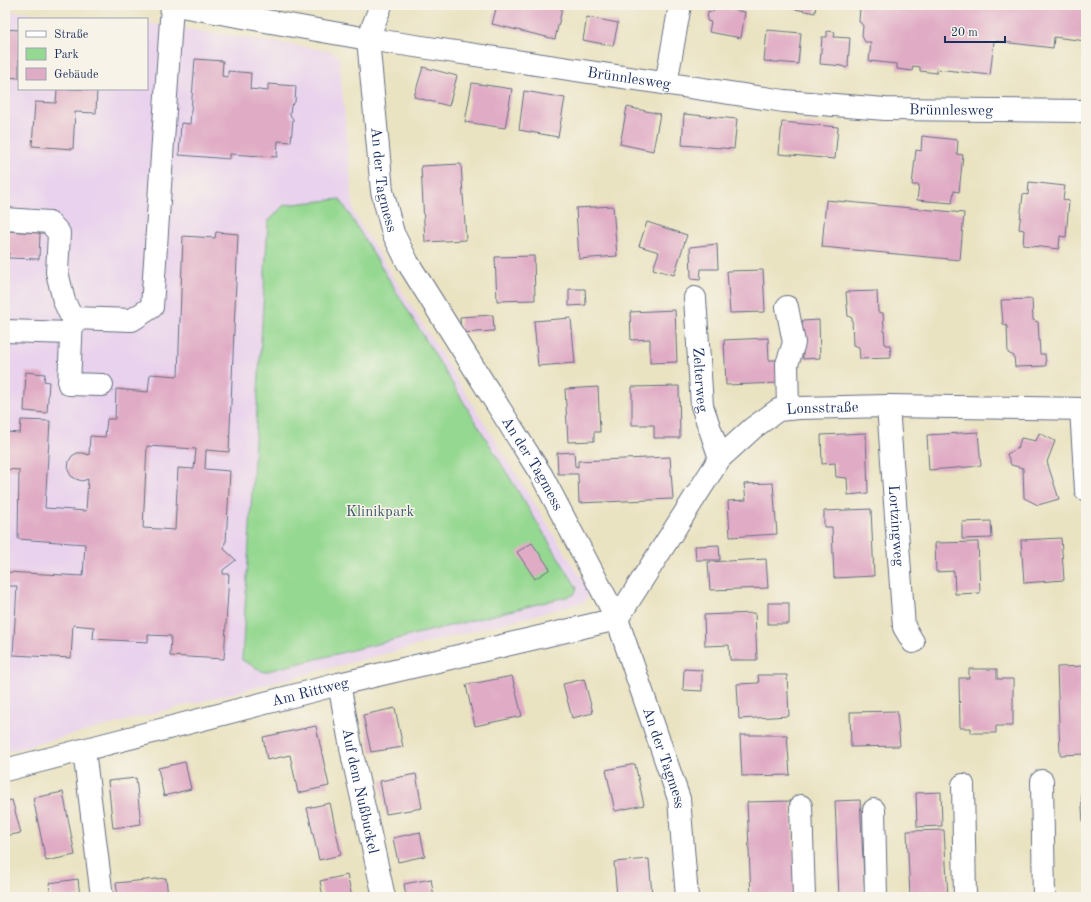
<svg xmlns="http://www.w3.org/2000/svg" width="1091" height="902" viewBox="0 0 1091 902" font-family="'Old Standard TT',serif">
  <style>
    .built { fill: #e9d2ed }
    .green { fill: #95d891; stroke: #588478 }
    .building { fill: #e0abc5; fill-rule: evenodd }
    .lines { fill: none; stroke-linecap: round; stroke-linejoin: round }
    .minor-casing { stroke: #636e81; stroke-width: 24 }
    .minor { stroke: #fff; stroke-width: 22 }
    .labels { text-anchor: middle; stroke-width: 3; stroke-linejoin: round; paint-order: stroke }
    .street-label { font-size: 15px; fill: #1b2f5e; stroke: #f7f3e8 }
    .park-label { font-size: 15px; fill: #3a596b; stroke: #f7f3e8 }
  </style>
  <rect width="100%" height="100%" fill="#f7f3e8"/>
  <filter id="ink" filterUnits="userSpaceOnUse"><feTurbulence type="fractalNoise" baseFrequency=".025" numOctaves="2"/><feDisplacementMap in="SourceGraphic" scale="8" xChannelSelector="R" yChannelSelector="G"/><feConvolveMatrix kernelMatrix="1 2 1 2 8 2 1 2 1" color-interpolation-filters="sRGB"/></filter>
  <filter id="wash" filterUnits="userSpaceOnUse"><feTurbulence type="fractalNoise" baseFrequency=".012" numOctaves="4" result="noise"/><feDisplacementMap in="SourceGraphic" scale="16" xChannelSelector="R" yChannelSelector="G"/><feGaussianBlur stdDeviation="0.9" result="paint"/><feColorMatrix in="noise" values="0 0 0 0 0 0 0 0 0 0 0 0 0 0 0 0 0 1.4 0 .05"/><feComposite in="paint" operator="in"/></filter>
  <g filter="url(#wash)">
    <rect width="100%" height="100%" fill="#eae3c2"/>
    <polygon class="built" points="5,11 104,19 19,19 19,89 147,89 147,23 330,51 339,56 354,214 589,591 585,602 5,752"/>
    <polygon class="green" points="340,199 577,588 574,595 264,672 242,660 268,222 284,205"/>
    <g id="blocks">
      <g class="building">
        <polygon points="497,5 563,5 555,39 492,24"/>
        <polygon points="790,5 816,5 815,13 790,8"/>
        <polygon points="856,5 1086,5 1086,41 1054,37 1053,48 994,41 990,75 937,69 937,73 920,71 920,67 913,66 912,71 897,69 897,64 869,61 871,42 865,42 862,36 863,26 861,23 859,22 860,7 856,6"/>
        <polygon points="714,7 745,12 741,38 709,32 711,22 707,21 708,11 713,12"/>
        <polygon points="587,17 618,23 613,46 583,40"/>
        <polygon points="5,29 19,30 19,78 5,77"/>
        <polygon points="767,30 801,33 798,64 764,61"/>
        <polygon points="827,31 835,32 834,37 850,38 848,64 849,66 845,68 843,66 820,64 822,37 827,37"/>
        <polygon points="195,59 223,61 222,76 228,77 228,71 251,73 250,89 268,91 268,84 296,86 295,102 291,106 290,115 293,119 291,142 278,141 277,157 230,154 230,159 179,155 181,123 190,124"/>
        <polygon points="423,67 457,76 449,106 414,97"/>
        <polygon points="472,83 512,89 505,128 465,122"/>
        <polygon points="57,89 97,89 96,113 75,112 73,149 32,146 35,102 56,103"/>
        <polygon points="524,91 565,98 558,137 519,130"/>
        <polygon points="627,107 660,114 653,151 620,144"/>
        <polygon points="684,114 737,119 734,149 682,145"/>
        <polygon points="782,122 838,127 835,159 779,154"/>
        <polygon points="922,136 958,140 957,154 963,155 959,192 954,191 952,203 917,200 919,185 912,185 916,150 921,151"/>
        <polygon points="461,164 466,240 425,242 421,166"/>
        <polygon points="1029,182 1065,186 1063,199 1069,201 1066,237 1060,236 1059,249 1023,245 1024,230 1019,229 1023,194 1028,195"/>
        <polygon points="826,200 964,213 960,260 822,247"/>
        <polygon points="613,206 617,256 579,259 576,208"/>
        <polygon points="647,222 687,235 674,275 653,269 659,252 639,246"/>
        <polygon points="5,231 40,233 39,259 8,258 9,253 5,253"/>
        <path d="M216,232L238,234L229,452L206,450L205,469L230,471L226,542H225L224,549L236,560L223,570V574H229L224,659L170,656L171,636L148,635V642L93,639L94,627L73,625L71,658L13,655L17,586H5V572L83,576L85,544L18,539L19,470L5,469V432L20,433L21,420L50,421L45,508L86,511L88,479L82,481L76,479L71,476L68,470L69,461L72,456L77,453H83L89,455L90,436L105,437L107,419H115L116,389L148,392L150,374L178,376L183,236L215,238ZM147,446L196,449L194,469L178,468L175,530L143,528Z"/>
        <polygon points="717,244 718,269 701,269 700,280 691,279 690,247"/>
        <polygon points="534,256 535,300 497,301 495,257"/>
        <polygon points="763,270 765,312 730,313 727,271"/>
        <polygon points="569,289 585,289 586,305 569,306"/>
        <polygon points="877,291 878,312 883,313 885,345 890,345 891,358 860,359 859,347 853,345 852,318 848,316 846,292"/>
        <polygon points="1032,299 1033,320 1038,322 1040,354 1045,354 1046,366 1015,367 1014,356 1008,353 1007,326 1003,324 1001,300"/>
        <polygon points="675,310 677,362 650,363 650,339 631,340 630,312"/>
        <polygon points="493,315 494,331 461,333 460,317"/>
        <polygon points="571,318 575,363 538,366 534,321"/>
        <polygon points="819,320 820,358 803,359 802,321"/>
        <polygon points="768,338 769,360 778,360 780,383 726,385 724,340"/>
        <polygon points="26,372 45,374 44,381 49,382 47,413 24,411"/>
        <polygon points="679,386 680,438 654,438 654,425 632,425 632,387"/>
        <polygon points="598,387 600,432 594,432 594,441 568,442 565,389"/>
        <polygon points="978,432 981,466 929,470 927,435"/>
        <polygon points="866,433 868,493 848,495 847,478 836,477 835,463 822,464 821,435"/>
        <polygon points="1039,433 1055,441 1047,462 1059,499 1038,505 1024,498 1023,468 1011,465 1007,454 1018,448 1021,438 1036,441"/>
        <polygon points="574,452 575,466 578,467 578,461 670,457 673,499 579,503 578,474 558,474 557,453"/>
        <polygon points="773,483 777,534 730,537 728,501 746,500 744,484"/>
        <polygon points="871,509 874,576 834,578 832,527 824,527 824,511"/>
        <polygon points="991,521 992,538 962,539 962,522"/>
        <polygon points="1061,538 1064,580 1024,583 1021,540"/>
        <polygon points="978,542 980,593 955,594 954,571 936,572 935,543"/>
        <polygon points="532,543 550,569 535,579 517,552"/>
        <polygon points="719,545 720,560 696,560 695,546"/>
        <polygon points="766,559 768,588 710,590 708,562"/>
        <rect x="768" y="603" width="21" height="21"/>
        <polygon points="755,613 757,660 730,660 729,645 705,646 704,615"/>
        <polygon points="1086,666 1086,754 1060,755 1057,667"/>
        <polygon points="684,669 702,670 702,691 683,690"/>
        <polygon points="969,669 997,669 997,679 1013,679 1013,726 996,726 996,733 971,733 971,728 960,728 959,678 969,678"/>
        <polygon points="758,675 787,675 789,716 739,719 737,684 759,683"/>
        <polygon points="512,676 522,716 475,726 466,685"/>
        <polygon points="584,679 593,713 572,718 563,684"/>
        <polygon points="395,708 403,747 371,752 363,715"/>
        <polygon points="897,711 900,746 851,747 850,712"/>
        <polygon points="316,726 329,786 298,793 290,755 267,760 263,737"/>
        <polygon points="740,735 787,735 790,775 742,776"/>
        <polygon points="185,762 191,789 164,796 158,768"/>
        <polygon points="635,764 644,805 615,811 606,770"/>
        <polygon points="416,774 422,808 386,814 380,781"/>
        <polygon points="136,778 141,824 113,828 108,781"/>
        <polygon points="63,792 75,855 46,861 33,798"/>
        <polygon points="941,792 942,826 917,827 916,793"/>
        <polygon points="1081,792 1086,792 1086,822 1083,822"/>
        <polygon points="12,800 21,833 5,836 5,801"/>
        <polygon points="860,800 865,897 839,897 835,801"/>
        <polygon points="791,801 796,897 751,897 747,802"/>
        <polygon points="330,803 341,855 319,860 307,808"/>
        <polygon points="944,830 948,897 910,897 907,831"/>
        <polygon points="420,832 425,856 398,862 393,838"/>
        <polygon points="649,859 652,895 617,897 614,862"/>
        <polygon points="347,875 352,897 323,897 320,881"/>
        <polygon points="166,878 168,897 118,897 116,883"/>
        <polygon points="78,879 80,897 51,897 49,883"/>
        <polygon points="431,879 434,897 406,897 404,884"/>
      </g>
    </g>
  </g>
  <g filter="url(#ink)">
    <use href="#blocks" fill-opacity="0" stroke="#636e81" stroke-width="1"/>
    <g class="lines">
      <defs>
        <g id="minor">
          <path id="s1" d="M175,5L368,39L784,101L885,109L1086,111"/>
          <path id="s2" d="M381,5L368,39L382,191L393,233L408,263L542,476L617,619L679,799L687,897"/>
          <polyline points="666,84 680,5"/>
          <polyline points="5,219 49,222 59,233 57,272 64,301 72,318 132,320 152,307 172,5"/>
          <path id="s3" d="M695,298L702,406L720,458"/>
          <polyline points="787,307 794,343 787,364 788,409"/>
          <polyline points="72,318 69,384 102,385"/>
          <polyline points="5,331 71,333"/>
          <path id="s4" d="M888,406L904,627L913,642"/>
          <polyline points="1081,409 1086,490"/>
          <path id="s5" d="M617,619L720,458L753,428L778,410L799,408L888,406L1086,409"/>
          <path id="s6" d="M339,684L353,758L384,897"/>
          <polyline points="84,750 102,897"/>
          <path id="s7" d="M5,770L339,684L617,619"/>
          <polyline points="1042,781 1044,897"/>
          <polyline points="963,785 965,897"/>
          <polyline points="801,806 804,897"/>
          <polyline points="874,810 876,897"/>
        </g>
      </defs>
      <use href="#minor" class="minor-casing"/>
      <use href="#minor" class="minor"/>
    </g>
  </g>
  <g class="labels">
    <g class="street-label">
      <text dy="5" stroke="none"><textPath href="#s1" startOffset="460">Brünnlesweg</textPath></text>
      <text dy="5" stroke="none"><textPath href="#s1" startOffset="784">Brünnlesweg</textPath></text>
      <text dy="5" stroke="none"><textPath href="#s2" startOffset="178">An der Tagmess</textPath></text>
      <text dy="5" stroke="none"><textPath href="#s3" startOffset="82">Zelterweg</textPath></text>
      <text dy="5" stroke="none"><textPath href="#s5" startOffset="311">Lonsstraße</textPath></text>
      <text dy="5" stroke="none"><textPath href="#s2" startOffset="502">An der Tagmess</textPath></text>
      <text dy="5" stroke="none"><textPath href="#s4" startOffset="120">Lortzingweg</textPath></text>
      <text dy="5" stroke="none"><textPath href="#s7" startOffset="315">Am Rittweg</textPath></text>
      <text dy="5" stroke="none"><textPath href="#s2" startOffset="826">An der Tagmess</textPath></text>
      <text dy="5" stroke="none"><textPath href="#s6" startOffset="109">Auf dem Nußbuckel</textPath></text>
    </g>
    <g class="park-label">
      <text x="380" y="516">Klinikpark</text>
    </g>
  </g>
  <rect width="1091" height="902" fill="none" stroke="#f7f3e8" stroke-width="20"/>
  <rect x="18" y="18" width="130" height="72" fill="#f7f3e8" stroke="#9fa5b1"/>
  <rect x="26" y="31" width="20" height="6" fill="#ffffff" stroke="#9fa5b1"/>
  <text x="54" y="38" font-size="12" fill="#1b2f5e">Straße</text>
  <rect x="26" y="48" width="20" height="12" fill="#95d891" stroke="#9fa5b1"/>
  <text x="54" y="58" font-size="12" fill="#1b2f5e">Park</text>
  <rect x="26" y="68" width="20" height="12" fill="#e0abc5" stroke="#9fa5b1"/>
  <text x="54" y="78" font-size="12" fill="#1b2f5e">Gebäude</text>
  <path d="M945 36v6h60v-6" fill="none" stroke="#1b2f5e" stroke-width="2"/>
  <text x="951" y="36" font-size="12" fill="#1b2f5e" stroke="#f7f3e8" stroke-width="3" paint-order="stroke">20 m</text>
</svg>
